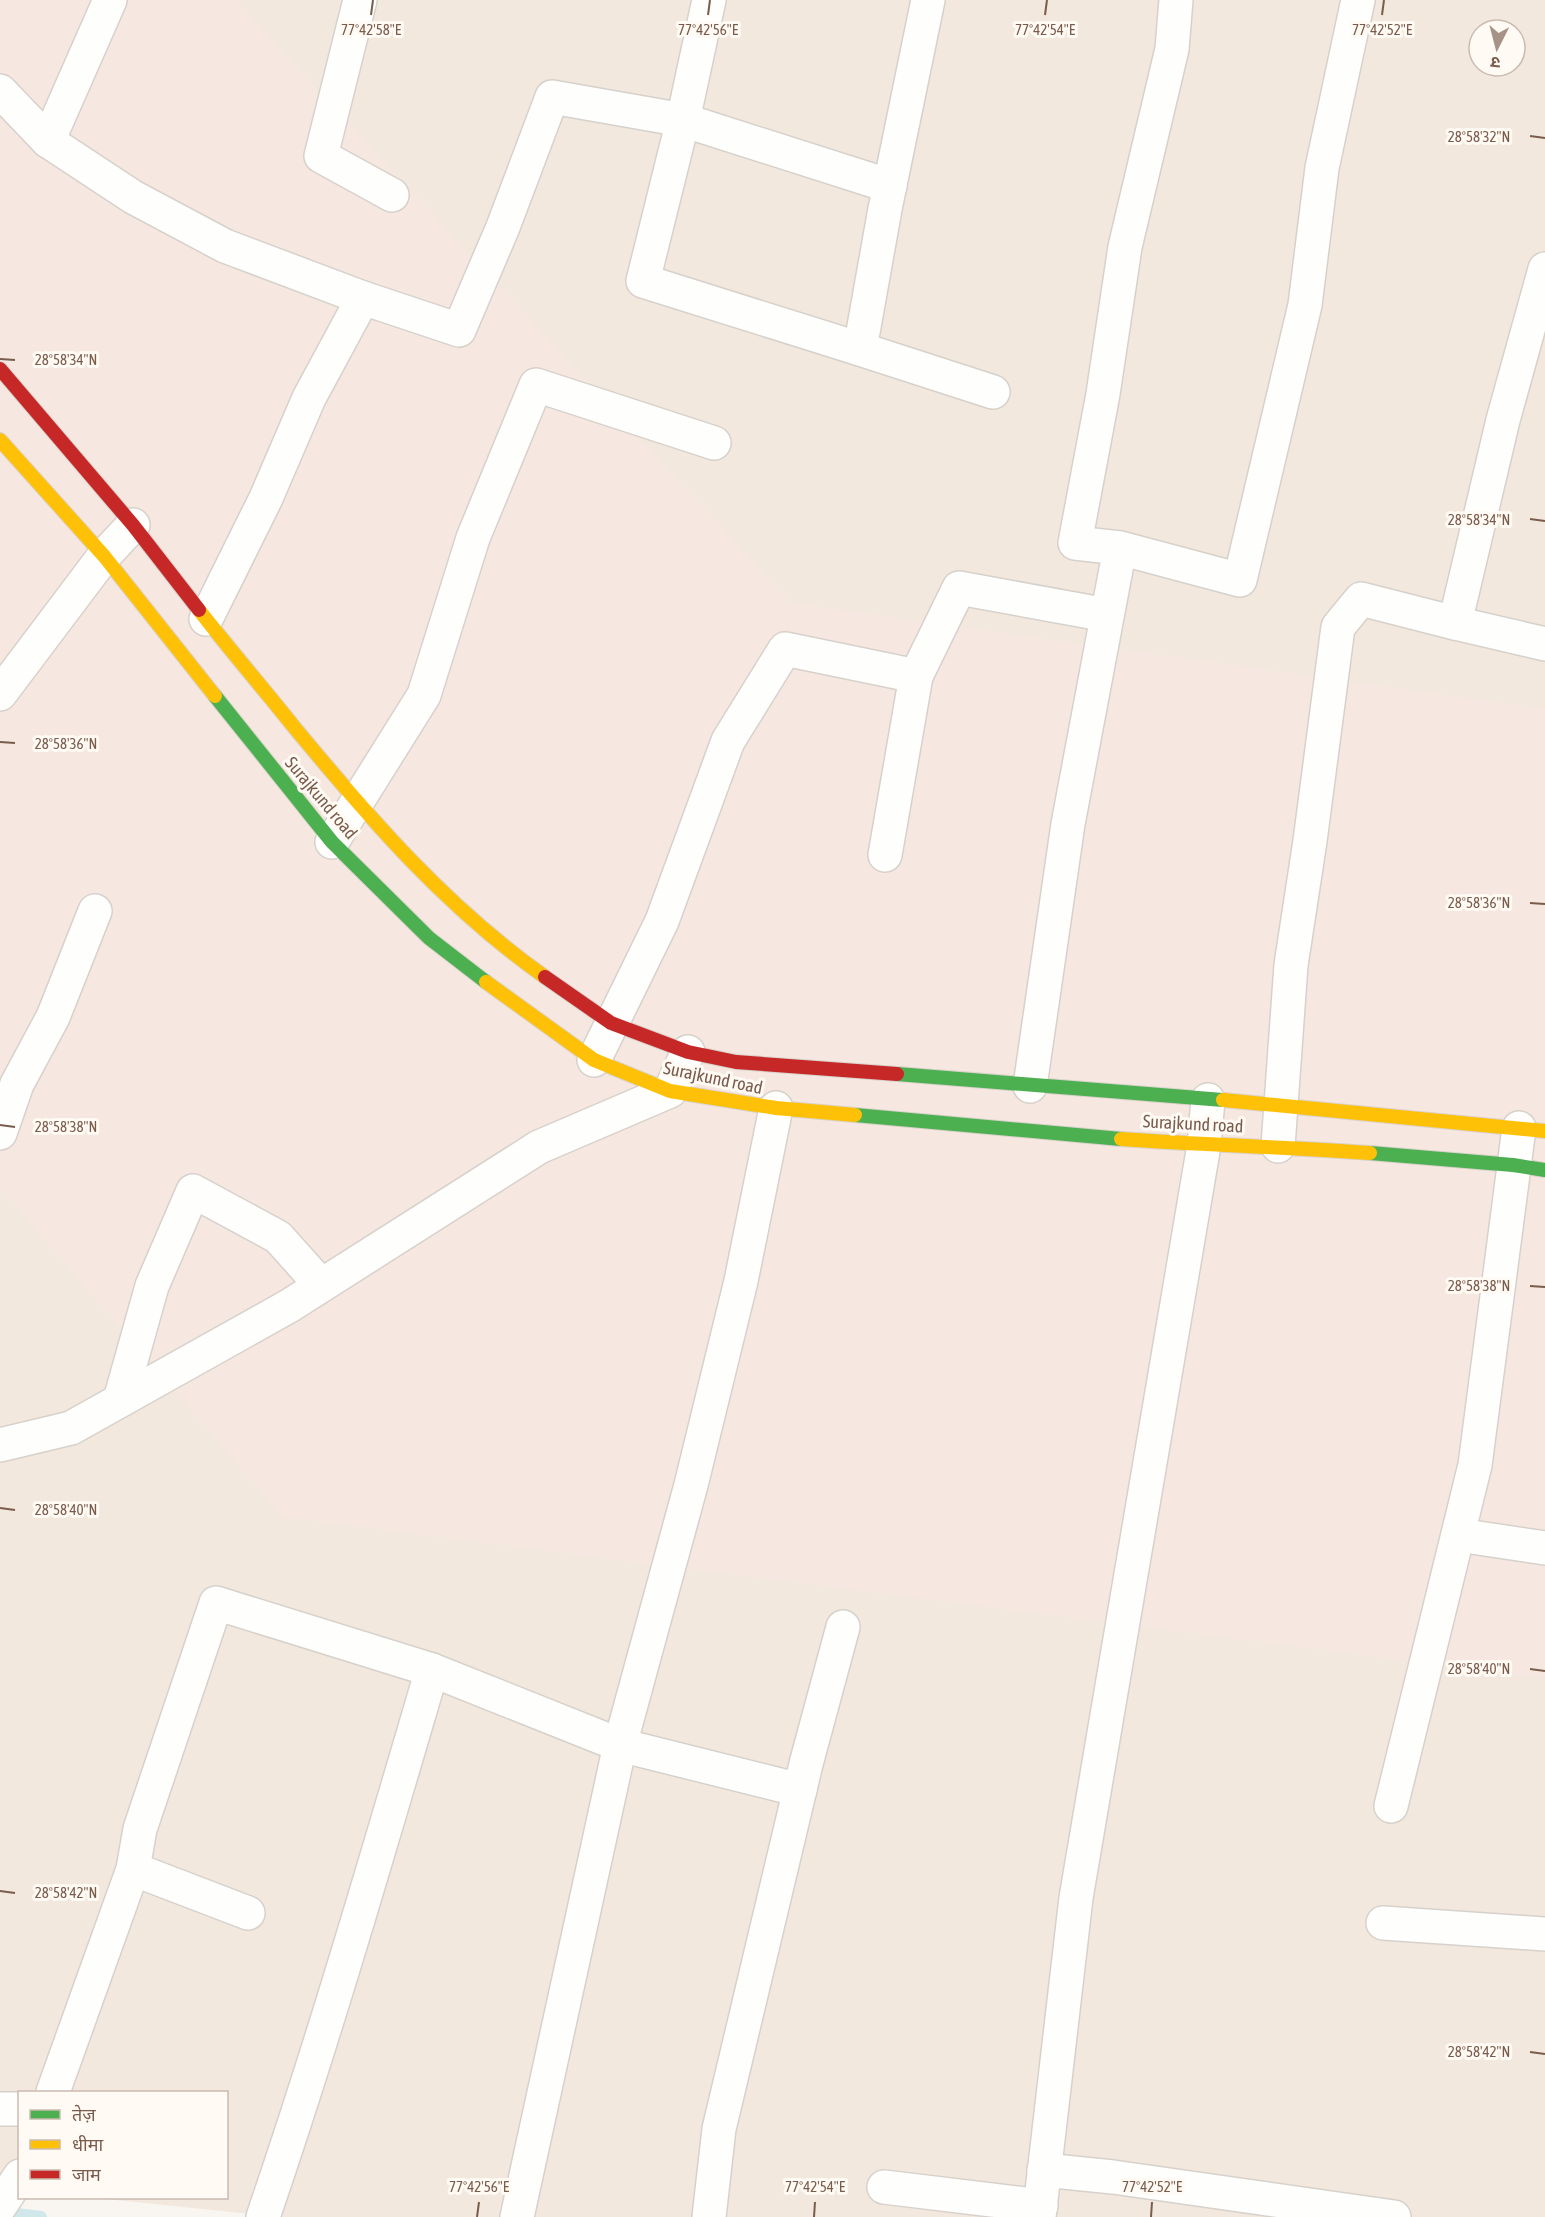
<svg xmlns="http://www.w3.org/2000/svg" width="1545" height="2217" viewBox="0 0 1545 2217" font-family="'Asap Condensed','Noto Sans Devanagari',sans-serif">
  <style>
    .residential { fill: #f2e8de; fill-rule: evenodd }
    .commercial { fill: #f6e8e1 }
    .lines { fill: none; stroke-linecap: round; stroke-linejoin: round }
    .stream { stroke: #d0e8ea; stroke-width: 12 }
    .street-casing { stroke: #d7d1cb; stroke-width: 36 }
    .fast-casing { stroke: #d9d2cb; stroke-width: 16 }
    .slow-casing { stroke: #d9d2cb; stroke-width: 16 }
    .jam-casing { stroke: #d9d2cb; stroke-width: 16 }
    .street { stroke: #fefefd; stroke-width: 33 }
    .fast { stroke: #4caf50; stroke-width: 14 }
    .slow { stroke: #ffc107; stroke-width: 14 }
    .jam { stroke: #c62828; stroke-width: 14 }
    .ticks { fill: none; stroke: #7a5c4d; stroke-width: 2 }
    .labels { text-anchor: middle; stroke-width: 6; stroke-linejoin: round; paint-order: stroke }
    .street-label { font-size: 18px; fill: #7a5c4d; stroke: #fffaf3 }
    .ticks-label { font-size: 15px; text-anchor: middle; fill: #7a5c4d; stroke: #fffaf3; stroke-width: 6; stroke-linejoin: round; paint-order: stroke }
  </style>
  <rect width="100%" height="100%" fill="#f9f5f0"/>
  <path class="residential" d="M0,0H1545V2217H279L96,2198H226V2092H20L19,2189L0,2187ZM1479,30H1515V66H1479Z"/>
  <polygon class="commercial" points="0,0 235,0 791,603 1545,709 1545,1678 283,1517 0,1187"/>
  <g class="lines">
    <polyline class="stream" points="1,2212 41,2217"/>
    <defs>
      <g id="street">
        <polyline points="360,0 321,156 392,195"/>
        <polyline points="709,0 683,120 643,281 860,349"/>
        <polyline points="928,0 885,209 860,349 993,392"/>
        <polyline points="0,91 48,141 133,197 225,246 363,298 309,398 266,498 206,619"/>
        <polyline points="48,141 110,0"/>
        <polyline points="363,298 459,330 503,227 552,97 683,120 890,186"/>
        <polyline points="1120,548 1240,580 1305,305 1322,168 1358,0"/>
        <polyline points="1455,623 1545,644"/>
        <polyline points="0,694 104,556 133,525"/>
        <polyline points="332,842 424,695 473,538 536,385 714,443"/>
        <polyline points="885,855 916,676"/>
        <polyline points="594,1060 662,921 728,741 785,649 916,676 959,588 1107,615"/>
        <polyline points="1030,1086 1068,824 1120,548 1075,543 1103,394 1125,247 1172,49 1176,0"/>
        <polyline points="0,1133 17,1084 53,1017 95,911"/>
        <polyline points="1278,1146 1291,965 1310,841 1338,627 1361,599 1455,623 1503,420 1545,269"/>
        <polyline points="120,1400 152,1286 193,1191 278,1237 321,1285"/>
        <polyline points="0,1445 71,1428 289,1306 539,1147 670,1091 688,1052"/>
        <polyline points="1458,1535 1545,1548"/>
        <polyline points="1391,1806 1475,1465 1519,1128"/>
        <polyline points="133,1869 248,1913"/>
        <polyline points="1383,1923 1545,1934"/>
        <polyline points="53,2092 133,1869 140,1829 216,1603 432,1670"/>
        <polyline points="0,2109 20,2109"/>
        <polyline points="1044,2170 1113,2177 1394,2217"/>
        <polyline points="884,2187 1041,2206"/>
        <polyline points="0,2206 20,2176"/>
        <path d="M263,2217C325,2036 378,1853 432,1670L620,1745L800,1790"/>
        <polyline points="517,2217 620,1745 691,1485 741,1281 776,1108"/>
        <polyline points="709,2217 719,2129 806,1764 843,1627"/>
        <polyline points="1039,2217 1076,1898 1204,1145 1208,1100"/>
      </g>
      <g id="fast">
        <polyline points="215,696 332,842 429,938 486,982"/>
        <polyline points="897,1074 1223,1100"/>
        <polyline points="855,1115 1121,1139"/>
        <polyline points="1370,1153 1513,1165 1545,1170"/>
      </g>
      <g id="slow">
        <polyline points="0,440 104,556 215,696"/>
        <path d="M199,610C230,650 263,688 294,727C371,820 446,907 545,977"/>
        <polyline points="486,982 594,1060 670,1091 776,1108 855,1115"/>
        <polyline points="1223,1100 1545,1131"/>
        <path d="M1121,1139C1204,1145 1287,1147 1370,1153"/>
      </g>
      <g id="jam">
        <polyline points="0,369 133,525 199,610"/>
        <polyline points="545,977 611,1023 688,1052 736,1062 897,1074"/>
      </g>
    </defs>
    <use href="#street" class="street-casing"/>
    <use href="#fast" class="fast-casing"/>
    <use href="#slow" class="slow-casing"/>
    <use href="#jam" class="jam-casing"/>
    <use href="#street" class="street"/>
    <use href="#fast" class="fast"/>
    <use href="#slow" class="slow"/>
    <use href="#jam" class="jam"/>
  </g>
  <path class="ticks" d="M371,15L373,0M708,15L710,0M1045,15L1047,0M1382,15L1384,0M1530,136L1545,138M0,359L15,360M1530,519L1545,521M0,742L15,743M1530,903L1545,904M0,1125L15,1127M1530,1286L1545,1287M0,1508L15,1510M1530,1669L1545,1671M0,1891L15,1893M1530,2052L1545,2054M477,2217L479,2202M814,2217L815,2202M1151,2217L1152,2202"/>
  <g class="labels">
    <g class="street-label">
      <text transform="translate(321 798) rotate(50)" y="6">Surajkund road</text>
      <text transform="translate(713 1078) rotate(12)" y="6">Surajkund road</text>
      <text transform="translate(1193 1124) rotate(3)" y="6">Surajkund road</text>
    </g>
  </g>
  <g class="ticks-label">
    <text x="371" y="35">77°42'58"E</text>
    <text x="708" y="35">77°42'56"E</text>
    <text x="1045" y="35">77°42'54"E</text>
    <text x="1382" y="35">77°42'52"E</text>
    <text x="1479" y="142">28°58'32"N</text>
    <text x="66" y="365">28°58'34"N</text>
    <text x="1479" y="525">28°58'34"N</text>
    <text x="66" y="749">28°58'36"N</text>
    <text x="1479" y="908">28°58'36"N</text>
    <text x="66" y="1132">28°58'38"N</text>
    <text x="1479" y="1291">28°58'38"N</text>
    <text x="66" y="1515">28°58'40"N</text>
    <text x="1479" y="1674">28°58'40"N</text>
    <text x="66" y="1898">28°58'42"N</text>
    <text x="1479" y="2057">28°58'42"N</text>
    <text x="479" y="2192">77°42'56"E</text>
    <text x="815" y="2192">77°42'54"E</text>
    <text x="1152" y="2192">77°42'52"E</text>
  </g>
  <rect x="18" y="2091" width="210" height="108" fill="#fffaf3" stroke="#cabbb1" stroke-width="1.5"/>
  <rect x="30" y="2110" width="30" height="9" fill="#4caf50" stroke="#cabbb1" stroke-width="1.5"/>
  <text x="72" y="2121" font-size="18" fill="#7a5c4d">तेज़</text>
  <rect x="30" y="2140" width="30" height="9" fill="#ffc107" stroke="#cabbb1" stroke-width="1.5"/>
  <text x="72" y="2151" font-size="18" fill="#7a5c4d">धीमा</text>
  <rect x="30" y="2170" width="30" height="9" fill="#c62828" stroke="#cabbb1" stroke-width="1.5"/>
  <text x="72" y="2181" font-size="18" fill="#7a5c4d">जाम</text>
  <g transform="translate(1497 48) rotate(186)"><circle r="28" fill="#fffaf3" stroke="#cabbb1" stroke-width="1.5"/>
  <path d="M0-4.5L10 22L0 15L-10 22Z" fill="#a69286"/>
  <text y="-9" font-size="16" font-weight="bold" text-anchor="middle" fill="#7a5c4d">उ</text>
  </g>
</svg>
